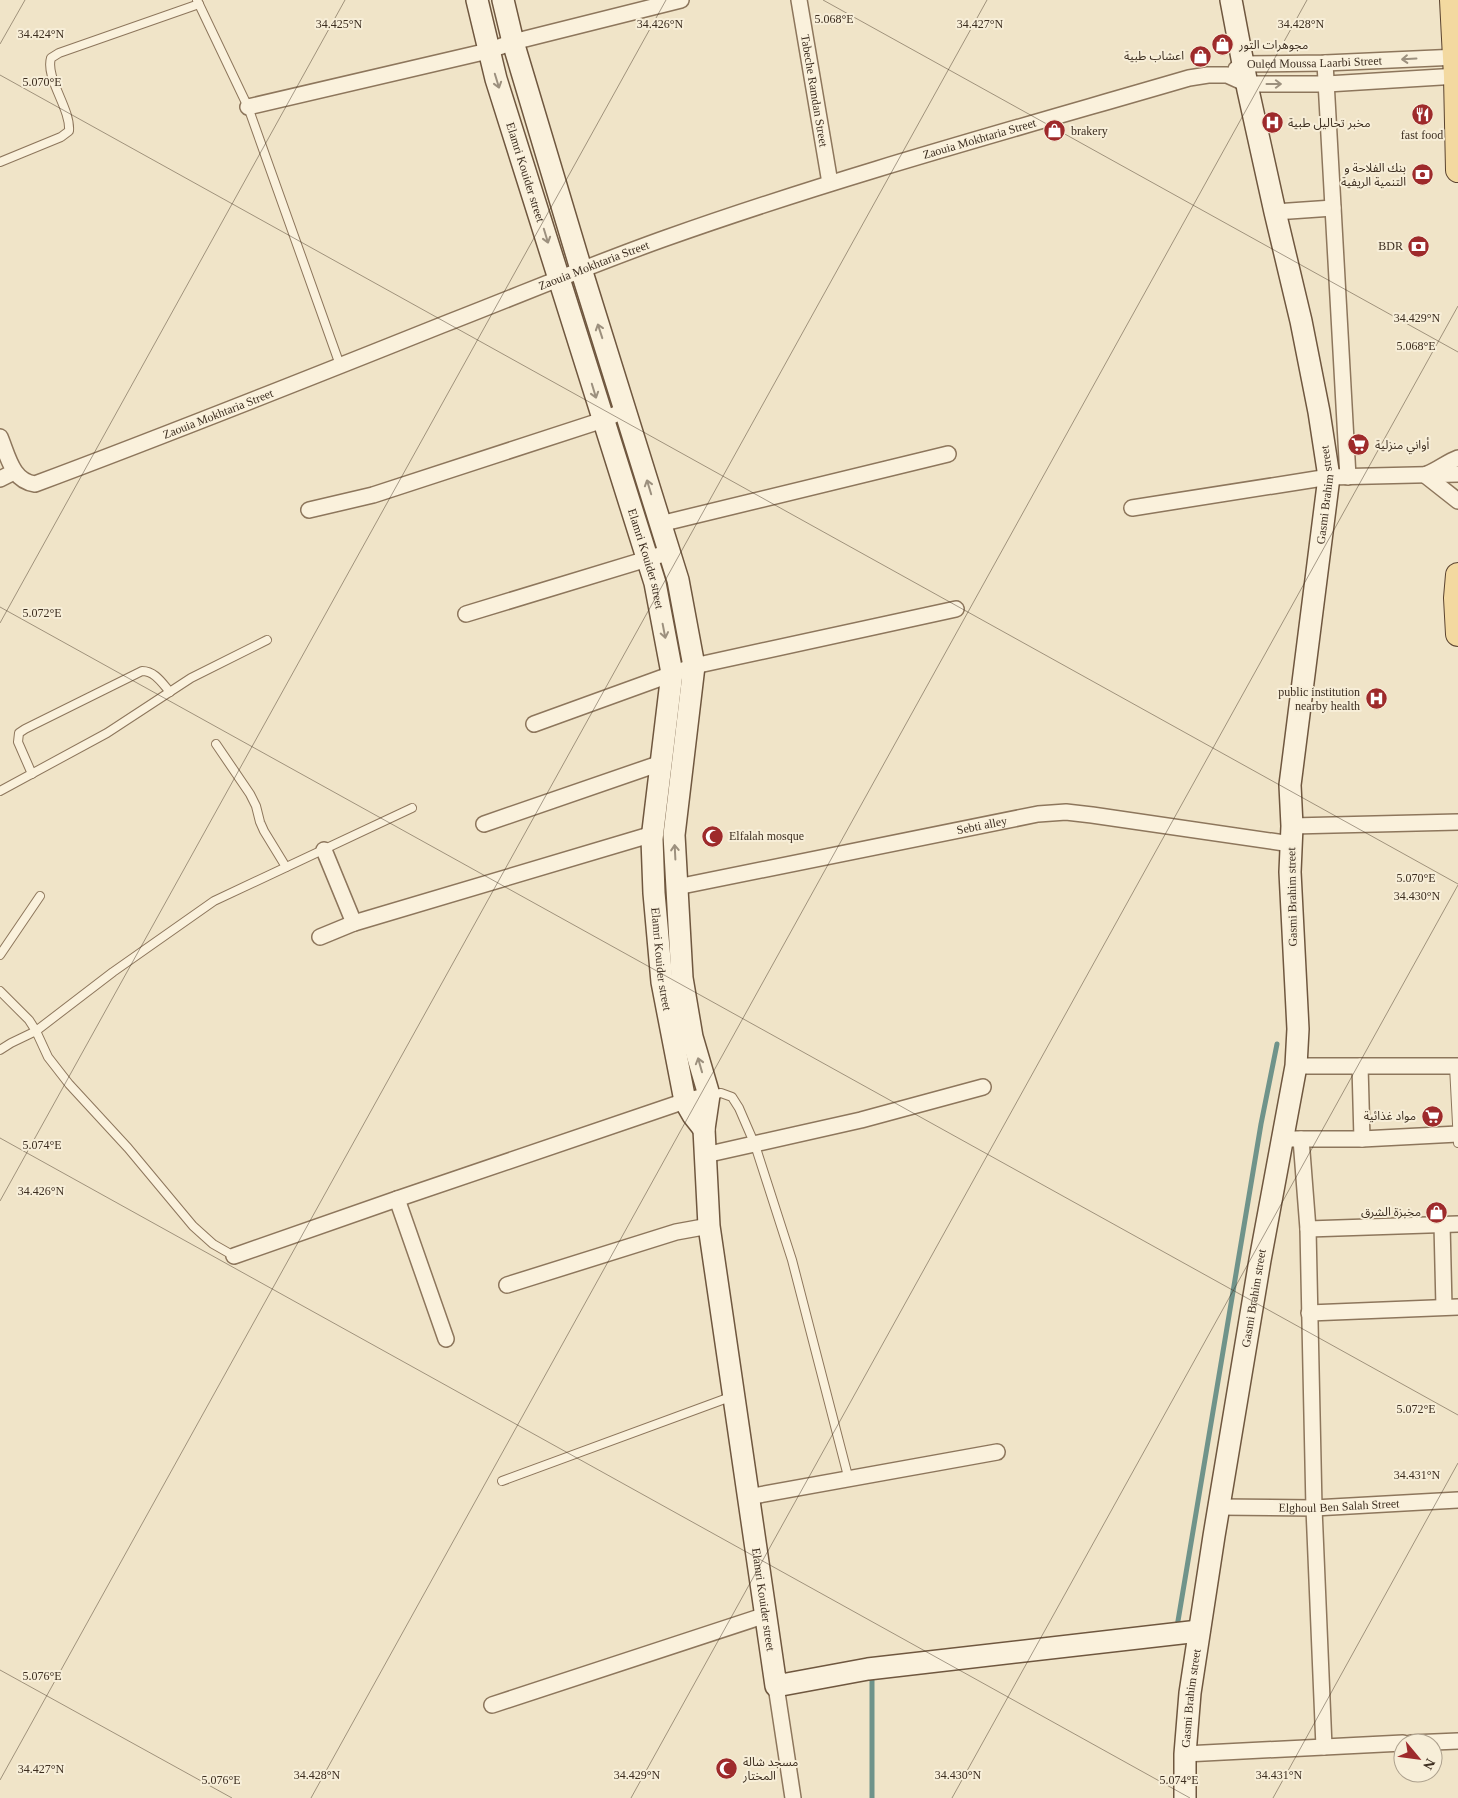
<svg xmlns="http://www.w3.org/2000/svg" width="1458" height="1798" viewBox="0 0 1458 1798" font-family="'Times New Roman','Noto Sans Arabic',serif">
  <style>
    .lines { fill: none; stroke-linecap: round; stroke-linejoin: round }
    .stream { stroke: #6f938a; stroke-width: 5 }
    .lane-casing { stroke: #8d765c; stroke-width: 10 }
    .street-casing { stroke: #8d765c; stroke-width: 18 }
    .secondary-casing { stroke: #6f573f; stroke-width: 24 }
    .primary-casing { stroke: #5b4430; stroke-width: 26 }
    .lane { stroke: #faf1dc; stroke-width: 8 }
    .street { stroke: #faf1dc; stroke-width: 15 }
    .secondary { stroke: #faf1dc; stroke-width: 21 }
    .primary { stroke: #f3d9a0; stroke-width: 24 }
    .oneway { stroke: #9c907e }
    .ticks { fill: none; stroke: #3d2e20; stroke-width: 1; stroke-opacity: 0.45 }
    .labels { text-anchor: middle; stroke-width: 4; stroke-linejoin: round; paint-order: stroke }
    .poi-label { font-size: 12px; fill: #3d2e20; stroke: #f7eed8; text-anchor: start }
    .street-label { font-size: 12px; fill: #3d2e20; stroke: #f7eed8 }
    .ticks-label { font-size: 12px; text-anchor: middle; fill: #3d2e20; stroke: #f7eed8; stroke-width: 4; stroke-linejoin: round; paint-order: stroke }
  </style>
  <rect width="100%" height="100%" fill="#f0e4c8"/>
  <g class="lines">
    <g class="stream">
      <polyline points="1177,1627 1261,1124 1277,1044"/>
      <polyline points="872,1798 872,1679"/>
    </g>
    <defs>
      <g id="lane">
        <polyline points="197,0 248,107 340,365"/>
        <path d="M0,162L61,137L69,131C71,109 45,78 51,58L59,53L199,4"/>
        <polyline points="216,744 250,794 256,806 260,822 264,831 286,867"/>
        <path d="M32,774L18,742L19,733L25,729L142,671C155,671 162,683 170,692"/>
        <polyline points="0,791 107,733 191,678 267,640"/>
        <polyline points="0,955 40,896"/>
        <polyline points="0,991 29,1020 36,1031 48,1057 69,1084 128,1148 193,1226 213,1244 234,1256"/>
        <polyline points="0,1050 11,1043 36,1031 113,972 214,901 412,808"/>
        <polyline points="1454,1066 1458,1143"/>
        <polyline points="711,1095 721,1093 732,1097 739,1108 755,1145 792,1260 849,1480"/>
        <polyline points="502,1481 733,1396"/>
      </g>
      <g id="street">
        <path id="s1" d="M799,0L830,183"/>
        <polyline points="1325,63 1348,477"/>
        <path id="s2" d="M1236,69L1243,64L1325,63L1458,57"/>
        <polyline points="248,107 488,51 513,42 681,0"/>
        <polyline points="1275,212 1333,208"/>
        <path id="s3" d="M0,437C8,456 12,481 35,484C172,433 307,379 442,325C517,296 590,265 666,238C838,177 1014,129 1189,78L1208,75H1227L1247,84H1327L1458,76"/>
        <path d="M1427,474C1438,470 1447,462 1458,458"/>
        <polyline points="1425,475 1458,501"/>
        <polyline points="0,479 14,472"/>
        <polyline points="1132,508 1329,477 1458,474"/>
        <polyline points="309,510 373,495 603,420 625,410"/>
        <polyline points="660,524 948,454"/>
        <polyline points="466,614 670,552"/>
        <polyline points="534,724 694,666 956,609"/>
        <polyline points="484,824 661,763"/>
        <polyline points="1292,826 1458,822"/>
        <polyline points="324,850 354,923"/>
        <path id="s4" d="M677,887L1038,814L1066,812L1092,815L1291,844"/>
        <polyline points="320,937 354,923 653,834"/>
        <polyline points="1296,1066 1458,1066"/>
        <polyline points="1360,1066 1362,1139"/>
        <polyline points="1284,1139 1301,1139 1308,1229 1314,1508 1324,1747"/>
        <polyline points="1301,1139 1362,1139 1458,1134"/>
        <polyline points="705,1155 861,1120 983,1087"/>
        <polyline points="397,1199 446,1339"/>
        <polyline points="1442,1224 1444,1307"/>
        <polyline points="1308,1229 1458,1224"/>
        <polyline points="234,1256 397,1199 685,1101 709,1095"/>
        <polyline points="507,1285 676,1232 709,1226"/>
        <polyline points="1309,1313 1458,1307"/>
        <polyline points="748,1497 997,1452"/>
        <path id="s5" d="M1219,1507L1314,1508L1458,1500"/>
        <polyline points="776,1686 793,1798"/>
        <polyline points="492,1705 766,1615"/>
        <polyline points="1411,1743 1458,1741"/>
        <polyline points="1185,1754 1403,1743"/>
      </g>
      <g id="secondary">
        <path id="s6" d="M477,0L496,79L655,583L672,673L652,839L654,893L662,982L685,1101L693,1115L704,1129"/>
        <path id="s7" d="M503,0L513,42L581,269L678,580L694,666L674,835L682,978L692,1037L709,1095L704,1129L709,1226L776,1686L868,1669L1199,1631"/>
        <path id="s8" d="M1185,1798V1754L1190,1693L1214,1536L1260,1260L1296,1066L1298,1029L1290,872L1292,826L1290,785L1329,477L1319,412L1301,321L1275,212L1248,90L1231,0"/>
      </g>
      <g id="primary">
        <polyline points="1452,0 1456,77 1458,170"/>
        <polyline points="1458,575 1456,598 1458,634"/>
      </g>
    </defs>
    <use href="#lane" class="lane-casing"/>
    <use href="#street" class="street-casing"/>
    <use href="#secondary" class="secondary-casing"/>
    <use href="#primary" class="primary-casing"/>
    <use href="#lane" class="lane"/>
    <use href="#street" class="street"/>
    <use href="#secondary" class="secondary"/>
    <use href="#primary" class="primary"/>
  </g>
  <defs><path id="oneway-shaft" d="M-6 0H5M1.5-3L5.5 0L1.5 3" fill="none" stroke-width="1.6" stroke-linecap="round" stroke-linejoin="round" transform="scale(1.25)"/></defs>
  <g class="oneway">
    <use href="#oneway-shaft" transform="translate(1409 59) rotate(177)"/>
    <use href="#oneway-shaft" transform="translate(497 81) rotate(73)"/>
    <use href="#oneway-shaft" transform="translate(1274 84)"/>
    <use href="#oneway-shaft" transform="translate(546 236) rotate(73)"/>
    <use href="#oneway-shaft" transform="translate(600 331) rotate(-108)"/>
    <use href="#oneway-shaft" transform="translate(594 391) rotate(73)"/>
    <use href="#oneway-shaft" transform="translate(649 487) rotate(-107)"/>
    <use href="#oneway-shaft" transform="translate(664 631) rotate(79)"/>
    <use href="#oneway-shaft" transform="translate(675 852) rotate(-93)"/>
    <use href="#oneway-shaft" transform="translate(700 1065) rotate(-106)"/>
  </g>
  <path class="ticks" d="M823,0L1458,352M0,44L25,0M0,75L1458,884M0,607L1458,1415M0,623L345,0M0,1138L1190,1798M0,1201L666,0M0,1670L232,1798M0,1780L987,0M311,1798L1307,0M631,1798L1458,306M952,1798L1458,885M1273,1798L1458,1463"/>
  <defs>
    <symbol id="shop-disc" viewBox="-11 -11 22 22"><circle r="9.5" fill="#9e2a2b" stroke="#f7eed8"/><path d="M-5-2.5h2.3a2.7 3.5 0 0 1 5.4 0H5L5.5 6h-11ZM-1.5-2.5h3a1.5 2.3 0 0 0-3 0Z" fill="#fff"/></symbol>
    <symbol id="restaurant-disc" viewBox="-11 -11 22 22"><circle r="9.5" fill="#9e2a2b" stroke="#f7eed8"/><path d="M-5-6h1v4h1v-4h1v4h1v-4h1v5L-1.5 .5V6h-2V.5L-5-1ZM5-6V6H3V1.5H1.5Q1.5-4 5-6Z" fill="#fff"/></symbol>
    <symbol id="hospital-disc" viewBox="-11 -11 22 22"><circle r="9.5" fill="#9e2a2b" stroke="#f7eed8"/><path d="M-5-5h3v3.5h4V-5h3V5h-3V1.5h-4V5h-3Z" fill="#fff"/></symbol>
    <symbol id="bank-disc" viewBox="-11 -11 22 22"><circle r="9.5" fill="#9e2a2b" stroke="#f7eed8"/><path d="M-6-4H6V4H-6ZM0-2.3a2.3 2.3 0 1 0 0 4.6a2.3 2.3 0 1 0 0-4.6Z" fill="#fff"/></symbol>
    <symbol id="supermarket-disc" viewBox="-11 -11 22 22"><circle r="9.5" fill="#9e2a2b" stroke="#f7eed8"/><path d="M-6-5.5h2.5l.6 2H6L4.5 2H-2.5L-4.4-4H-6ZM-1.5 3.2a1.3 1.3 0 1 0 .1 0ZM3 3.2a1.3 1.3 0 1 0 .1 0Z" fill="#fff"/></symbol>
    <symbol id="mosque-disc" viewBox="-11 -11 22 22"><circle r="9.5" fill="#9e2a2b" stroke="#f7eed8"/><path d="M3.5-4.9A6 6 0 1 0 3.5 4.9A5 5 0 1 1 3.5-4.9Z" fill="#fff"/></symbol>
  </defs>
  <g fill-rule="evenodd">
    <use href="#shop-disc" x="1210" y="32" width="25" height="25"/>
    <use href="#shop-disc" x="1188" y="44" width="25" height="25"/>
    <use href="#restaurant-disc" x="1410" y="102" width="25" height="25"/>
    <use href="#hospital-disc" x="1260" y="110" width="25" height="25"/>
    <use href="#shop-disc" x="1042" y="118" width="25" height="25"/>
    <use href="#bank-disc" x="1410" y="162" width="25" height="25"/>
    <use href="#bank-disc" x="1406" y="234" width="25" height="25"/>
    <use href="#supermarket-disc" x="1346" y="432" width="25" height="25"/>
    <use href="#hospital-disc" x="1364" y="686" width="25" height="25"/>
    <use href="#mosque-disc" x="700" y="824" width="25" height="25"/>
    <use href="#supermarket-disc" x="1420" y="1104" width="25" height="25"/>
    <use href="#shop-disc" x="1424" y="1200" width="25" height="25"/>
    <use href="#mosque-disc" x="714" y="1756" width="25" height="25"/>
  </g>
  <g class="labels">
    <g class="poi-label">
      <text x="1239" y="49">مجوهرات التور</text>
      <text x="1184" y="60" text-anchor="end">اعشاب طبية</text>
      <text x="1288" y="127">مخبر تحاليل طبية</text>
      <text x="1071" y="135">brakery</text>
      <text x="1422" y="139" text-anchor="middle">fast food</text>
      <text x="1406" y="172" text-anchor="end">بنك الفلاحة و<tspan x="1406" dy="14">التنمية الريفية</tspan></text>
      <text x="1403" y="250" text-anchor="end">BDR</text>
      <text x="1375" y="449">أواني منزلية</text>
      <text x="1360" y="696" text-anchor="end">public institution<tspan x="1360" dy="14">nearby health</tspan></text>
      <text x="729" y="840">Elfalah mosque</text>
      <text x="1416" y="1120" text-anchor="end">مواد غذائية</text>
      <text x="1421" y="1216" text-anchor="end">مخبزة الشرق</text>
      <text x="743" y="1766">مسجد شالة<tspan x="743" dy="14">المختار</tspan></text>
    </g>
    <g class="street-label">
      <text dy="4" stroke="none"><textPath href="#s2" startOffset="80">Ouled Moussa Laarbi Street</textPath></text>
      <text dy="4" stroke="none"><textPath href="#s1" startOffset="92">Tabeche Ramdan Street</textPath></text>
      <text dy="4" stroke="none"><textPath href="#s3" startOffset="1068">Zaouia Mokhtaria Street</textPath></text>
      <text dy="4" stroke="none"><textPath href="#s6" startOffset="179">Elamri Kouider street</textPath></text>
      <text dy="4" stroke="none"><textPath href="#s3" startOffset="662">Zaouia Mokhtaria Street</textPath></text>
      <text dy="4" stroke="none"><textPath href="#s3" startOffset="258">Zaouia Mokhtaria Street</textPath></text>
      <text dy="4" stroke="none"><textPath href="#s8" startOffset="1315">Gasmi Brahim street</textPath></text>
      <text dy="4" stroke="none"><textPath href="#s6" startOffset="584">Elamri Kouider street</textPath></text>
      <text dy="4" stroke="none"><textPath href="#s4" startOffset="311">Sebti alley</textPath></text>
      <text transform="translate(1292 897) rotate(-91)" y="4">Gasmi Brahim street</text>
      <text dy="4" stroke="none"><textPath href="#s6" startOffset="989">Elamri Kouider street</textPath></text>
      <text dy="4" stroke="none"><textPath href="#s8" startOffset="505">Gasmi Brahim street</textPath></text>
      <text dy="4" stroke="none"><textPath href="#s5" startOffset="120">Elghoul Ben Salah Street</textPath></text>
      <text dy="4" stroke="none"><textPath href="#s7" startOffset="1636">Elamri Kouider street</textPath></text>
      <text dy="4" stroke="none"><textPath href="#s8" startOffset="100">Gasmi Brahim street</textPath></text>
    </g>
  </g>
  <g class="ticks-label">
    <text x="834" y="23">5.068°E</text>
    <text x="339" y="28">34.425°N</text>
    <text x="660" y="28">34.426°N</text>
    <text x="980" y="28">34.427°N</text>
    <text x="1301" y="28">34.428°N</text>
    <text x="41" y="38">34.424°N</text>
    <text x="42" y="86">5.070°E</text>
    <text x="1417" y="322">34.429°N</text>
    <text x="1416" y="350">5.068°E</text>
    <text x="42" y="617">5.072°E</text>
    <text x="1416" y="882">5.070°E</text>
    <text x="1417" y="900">34.430°N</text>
    <text x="42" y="1149">5.074°E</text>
    <text x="41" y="1195">34.426°N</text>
    <text x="1416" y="1413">5.072°E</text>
    <text x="1417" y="1479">34.431°N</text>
    <text x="42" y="1680">5.076°E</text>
    <text x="41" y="1773">34.427°N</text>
    <text x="317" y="1779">34.428°N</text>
    <text x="637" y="1779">34.429°N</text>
    <text x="958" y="1779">34.430°N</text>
    <text x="1279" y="1779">34.431°N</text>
    <text x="221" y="1784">5.076°E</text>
    <text x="1179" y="1784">5.074°E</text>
  </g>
  <g transform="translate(1418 1758) rotate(119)"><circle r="24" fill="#f7eed8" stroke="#ada18e"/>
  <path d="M0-4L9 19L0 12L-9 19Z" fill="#9e2a2b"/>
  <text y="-8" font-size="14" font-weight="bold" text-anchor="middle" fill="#3d2e20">N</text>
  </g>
</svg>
